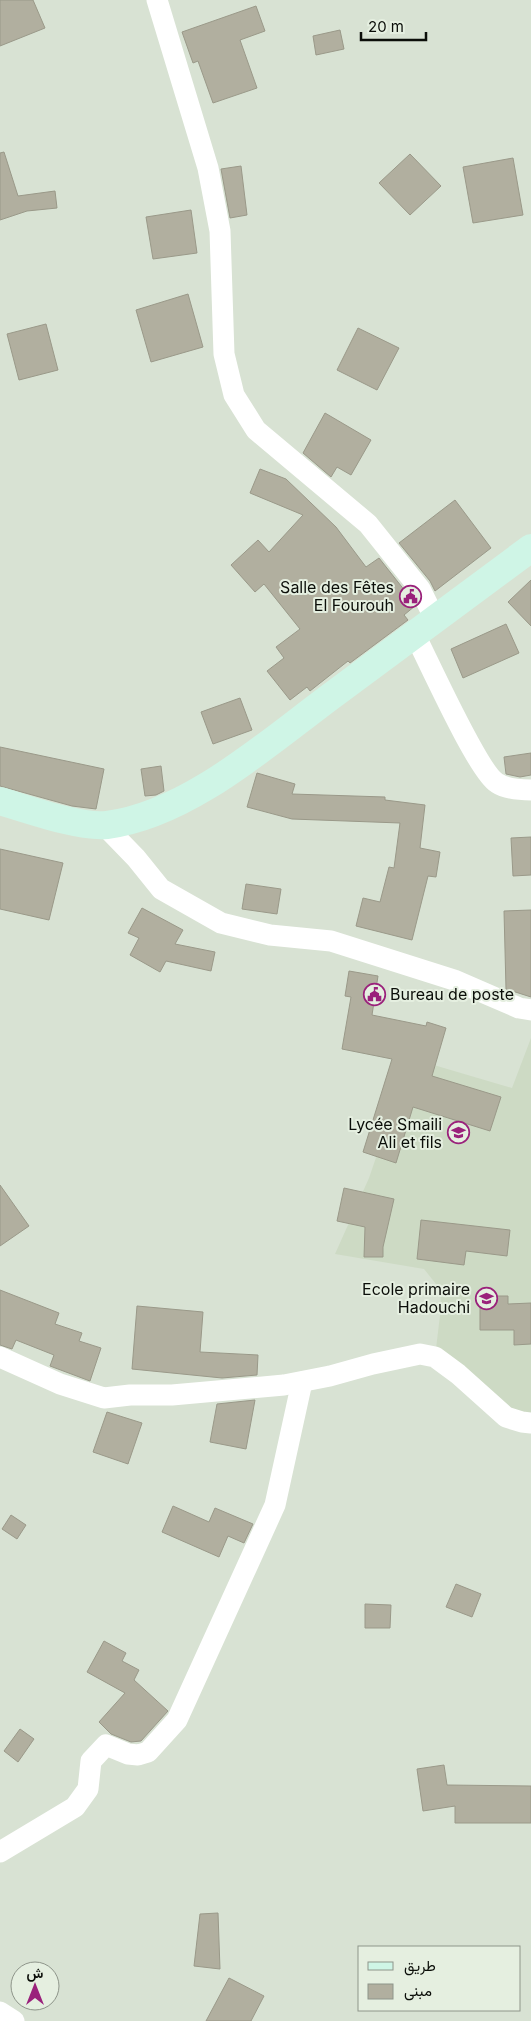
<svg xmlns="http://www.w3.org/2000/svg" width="531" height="2021" viewBox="0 0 531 2021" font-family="Inter,Vazirmatn,sans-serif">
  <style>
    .built { fill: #cddac4 }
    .building { fill: #b1af9f; stroke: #9a9989 }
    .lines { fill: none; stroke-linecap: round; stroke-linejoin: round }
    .minor { stroke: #fff; stroke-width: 21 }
    .secondary { stroke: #cff5e6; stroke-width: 28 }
    .labels { text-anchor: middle; stroke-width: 4; stroke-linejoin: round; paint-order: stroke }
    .poi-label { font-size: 16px; fill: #0b0e09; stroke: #e5efe0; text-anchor: end }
  </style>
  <rect width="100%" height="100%" fill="#d8e2d3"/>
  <polygon class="built" points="531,1038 531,1423 435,1357 441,1307 440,1289 424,1269 335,1254 369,1178 410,1058 512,1088"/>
  <g class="building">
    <polygon points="0,0 33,0 45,28 0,46"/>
    <polygon points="256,6 265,31 240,40 257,88 213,103 198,61 193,63 182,32"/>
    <polygon points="340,30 344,49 316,55 313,36"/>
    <polygon points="4,152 18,196 55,191 57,208 27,211 0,220 0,153"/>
    <polygon points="410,154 441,186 410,215 379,183"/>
    <polygon points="513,158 523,215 473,223 463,167"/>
    <polygon points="241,166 247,215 230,218 221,169"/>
    <polygon points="191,210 197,253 153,259 146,217"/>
    <polygon points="188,294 203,347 151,362 136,310"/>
    <polygon points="46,324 58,370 19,380 7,334"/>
    <polygon points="358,328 399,348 377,390 337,370"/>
    <polygon points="325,413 371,440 351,475 337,467 331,477 303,453"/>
    <polygon points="260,469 286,479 336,527 366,567 379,558 409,596 415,606 404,615 408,620 350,663 348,661 310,691 307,687 290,700 267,671 284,658 276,647 300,629 264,584 255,592 231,565 258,540 269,552 303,515 250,493"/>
    <polygon points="455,500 491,548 435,591 430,581 399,543"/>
    <polygon points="531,580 531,626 508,602"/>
    <polygon points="506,624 519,653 463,678 451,649"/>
    <polygon points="240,698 252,730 213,744 201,712"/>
    <polygon points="0,747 104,769 96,809 72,806 0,786"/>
    <polygon points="531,753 531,775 520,777 506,774 504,757"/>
    <polygon points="161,766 164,791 156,795 145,796 141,769"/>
    <polygon points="257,773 295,784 292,794 385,797 385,800 425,805 420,848 440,852 436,877 428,876 412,940 356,926 363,898 380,902 389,867 394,868 400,823 292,819 247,807"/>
    <polygon points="531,837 531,875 513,876 511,838"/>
    <polygon points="0,849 63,863 49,920 0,909"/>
    <polygon points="246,884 281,889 277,914 242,909"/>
    <polygon points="142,908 183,930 175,944 215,952 211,971 166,961 160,972 130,955 139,938 128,933"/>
    <polygon points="531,910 531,997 506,989 504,911"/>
    <polygon points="349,971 378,976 372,1015 426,1026 427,1022 446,1028 432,1076 501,1097 490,1131 413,1107 396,1163 363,1152 392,1059 342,1049 351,997 345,996"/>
    <polygon points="0,1185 29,1226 0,1246"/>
    <polygon points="344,1188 394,1199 383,1247 383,1257 364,1257 365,1227 337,1221"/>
    <polygon points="421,1220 510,1230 507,1256 466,1251 464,1265 417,1259"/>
    <polygon points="0,1290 59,1313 55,1324 82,1333 79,1341 101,1348 90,1381 50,1366 54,1355 16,1340 12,1349 0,1345"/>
    <polygon points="480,1296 508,1296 508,1304 531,1303 531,1344 514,1345 514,1330 480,1330"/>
    <polygon points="137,1306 203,1312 200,1352 258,1355 257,1375 222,1378 132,1369"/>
    <polygon points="255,1400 246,1449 210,1442 217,1404"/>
    <polygon points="107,1412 142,1423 128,1464 93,1452"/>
    <polygon points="173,1506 209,1522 215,1508 253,1524 244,1543 228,1536 219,1557 162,1532"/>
    <polygon points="11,1515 26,1525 17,1539 2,1529"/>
    <polygon points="456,1584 481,1594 472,1617 446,1607"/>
    <polygon points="365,1604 391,1605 390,1628 365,1628"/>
    <polygon points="104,1641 126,1653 122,1661 139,1670 134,1680 168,1711 141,1741 131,1742 111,1734 99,1722 125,1693 87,1672"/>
    <polygon points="20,1729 34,1739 18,1762 4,1751"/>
    <polygon points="444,1765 447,1785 531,1786 531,1823 455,1823 455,1806 423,1811 417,1769"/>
    <polygon points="218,1913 220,1969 194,1966 200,1914"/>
    <polygon points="229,1978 264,1996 251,2021 206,2021"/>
  </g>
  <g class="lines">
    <g class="minor">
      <polyline points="157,0 208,168 220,231 224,354 234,395 256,430 368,524 420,589 435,619"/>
      <path d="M415,635C428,660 478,772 497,783C506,789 521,790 531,790"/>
      <polyline points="104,825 136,858 161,889 221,923 270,935 331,941 454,980 519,1008 531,1010"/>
      <polyline points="0,1357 60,1384 104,1398 130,1395 172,1395 284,1385 330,1376 373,1364 420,1354 435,1357 458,1374 506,1417 522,1422 531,1423"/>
      <polyline points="0,1852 75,1807 88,1789 91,1761 106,1745 128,1754 138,1755 148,1752 177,1720 275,1505 302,1382"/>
      <polyline points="0,2012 14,2021"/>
    </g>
    <path class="secondary" d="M0,801C27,809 80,828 107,825C188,815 269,742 334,694C399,646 465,597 531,548"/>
  </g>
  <defs>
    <symbol id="civic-ring" viewBox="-11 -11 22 22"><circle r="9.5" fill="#e5efe0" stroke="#9a217b" stroke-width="1.5"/><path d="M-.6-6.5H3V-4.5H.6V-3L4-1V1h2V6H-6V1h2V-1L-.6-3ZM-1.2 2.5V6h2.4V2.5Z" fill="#9a217b"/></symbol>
    <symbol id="school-ring" viewBox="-11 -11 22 22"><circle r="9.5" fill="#e5efe0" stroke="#9a217b" stroke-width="1.5"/><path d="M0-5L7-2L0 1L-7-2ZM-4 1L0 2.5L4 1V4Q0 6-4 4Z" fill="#9a217b"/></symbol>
  </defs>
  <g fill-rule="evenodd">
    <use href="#civic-ring" x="398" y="584" width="25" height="25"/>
    <use href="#civic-ring" x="362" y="982" width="25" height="25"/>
    <use href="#school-ring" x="446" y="1120" width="25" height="25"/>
    <use href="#school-ring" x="474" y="1286" width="25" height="25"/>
  </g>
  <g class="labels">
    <g class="poi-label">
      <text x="394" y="593">Salle des Fêtes<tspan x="394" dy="18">El Fourouh</tspan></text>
      <text x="390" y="1000" text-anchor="start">Bureau de poste</text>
      <text x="442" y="1130">Lycée Smaili<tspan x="442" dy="18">Ali et fils</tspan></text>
      <text x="470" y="1295">Ecole primaire<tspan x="470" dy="18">Hadouchi</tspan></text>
    </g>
  </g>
  <rect x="358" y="1946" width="162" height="65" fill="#e5efe0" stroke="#8e958a"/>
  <rect x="368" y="1962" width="25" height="8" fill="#cff5e6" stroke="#8e958a"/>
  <text x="404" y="1971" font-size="15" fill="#0b0e09">طريق</text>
  <rect x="368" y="1984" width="25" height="15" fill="#b1af9f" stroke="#8e958a"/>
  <text x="404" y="1996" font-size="15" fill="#0b0e09">مبنى</text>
  <g transform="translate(35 1986)"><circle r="24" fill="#e5efe0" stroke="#8e958a"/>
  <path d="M0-4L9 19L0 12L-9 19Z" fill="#9a217b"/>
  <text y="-8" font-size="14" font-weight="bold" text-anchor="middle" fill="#0b0e09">ش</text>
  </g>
  <path d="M361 32v8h65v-8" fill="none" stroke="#0b0e09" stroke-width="2.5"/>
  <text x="368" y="32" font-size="15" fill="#0b0e09" stroke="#e5efe0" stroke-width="4" paint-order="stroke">20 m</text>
</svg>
